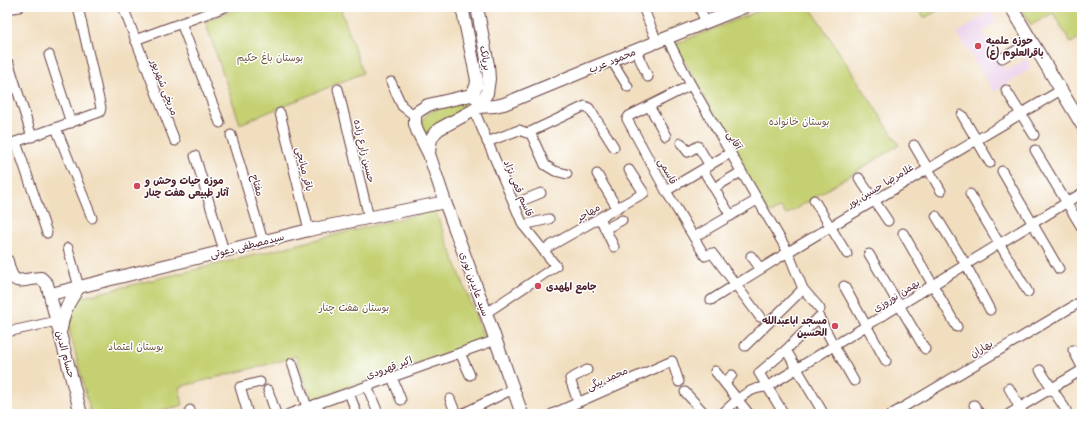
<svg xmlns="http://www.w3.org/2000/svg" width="1089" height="421" viewBox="0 0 1089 421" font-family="'Playpen Sans','Playpen Sans Arabic',sans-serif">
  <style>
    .built { fill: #ebd1eb }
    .green { fill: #c4d071; stroke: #87784e }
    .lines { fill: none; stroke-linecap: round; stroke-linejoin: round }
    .street-casing { stroke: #633c41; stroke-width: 11 }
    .secondary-casing { stroke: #633c41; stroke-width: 14 }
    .street { stroke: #fff; stroke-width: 9 }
    .secondary { stroke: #fff; stroke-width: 12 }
    .poi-dot { fill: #d1495b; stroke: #fff; stroke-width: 1.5 }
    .labels { text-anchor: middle; stroke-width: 3; stroke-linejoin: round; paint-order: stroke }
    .poi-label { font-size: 10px; font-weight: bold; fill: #4a1f2b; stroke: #fff; text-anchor: start }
    .park-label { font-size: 10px; fill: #6f5440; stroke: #fff }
    .street-label { font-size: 10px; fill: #4a1f2b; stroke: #fff }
  </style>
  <rect width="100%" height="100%" fill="#fff"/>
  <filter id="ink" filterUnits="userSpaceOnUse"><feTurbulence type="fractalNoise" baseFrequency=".025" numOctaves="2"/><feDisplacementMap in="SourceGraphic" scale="8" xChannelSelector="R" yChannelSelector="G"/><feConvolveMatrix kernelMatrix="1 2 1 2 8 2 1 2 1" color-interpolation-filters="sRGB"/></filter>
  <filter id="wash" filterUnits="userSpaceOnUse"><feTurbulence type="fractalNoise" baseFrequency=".012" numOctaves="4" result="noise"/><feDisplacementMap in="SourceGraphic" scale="16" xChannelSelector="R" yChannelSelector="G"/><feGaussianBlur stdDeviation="0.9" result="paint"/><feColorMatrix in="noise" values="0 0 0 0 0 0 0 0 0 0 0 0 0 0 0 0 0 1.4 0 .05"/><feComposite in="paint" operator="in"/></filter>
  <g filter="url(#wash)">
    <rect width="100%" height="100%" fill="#f1debf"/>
    <polygon class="built" points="991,11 997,22 982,32 1006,71 1026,59 1032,68 994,92 957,33"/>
    <g class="green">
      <polygon points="241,7 340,7 363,73 240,124 205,21"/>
      <polygon points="769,7 810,7 899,145 786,215 781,208 769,214 675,44"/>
      <polygon points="919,7 945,7 924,18"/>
      <polygon points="1020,7 1082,7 1082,36 1071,43 1053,13 1031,25"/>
      <path d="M468,103H473L474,105L427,141C425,137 423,133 422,129C418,107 453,106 468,103Z"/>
      <polygon points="435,210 485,340 311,400 296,356 285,360 179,387 183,405 148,414 91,414 62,302 255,255"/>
    </g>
  </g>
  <g filter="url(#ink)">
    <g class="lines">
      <defs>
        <g id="street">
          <polyline points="123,7 175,141"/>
          <polyline points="643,7 657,42"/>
          <polyline points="699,7 706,22"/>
          <polyline points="7,9 19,7"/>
          <polyline points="181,23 220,123"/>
          <polyline points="667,38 691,85 788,252 803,289 817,305 820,309"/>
          <polyline points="135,40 225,7"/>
          <polyline points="636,51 648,77"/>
          <polyline points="49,55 71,123"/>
          <polyline points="1002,58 1032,42"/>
          <polyline points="612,61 628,87"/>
          <polyline points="9,64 32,137"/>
          <polyline points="391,82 402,106 415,116"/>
          <polyline points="691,85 629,116 627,119 666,191 705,256 712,253 760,317"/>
          <polyline points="338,89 369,218"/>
          <polyline points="1006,90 1034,135"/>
          <polyline points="649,106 666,136"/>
          <polyline points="474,110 523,225 556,266 486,313"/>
          <polyline points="280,113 309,230"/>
          <polyline points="962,115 990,163"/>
          <polyline points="56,128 92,218"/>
          <polyline points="530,132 545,165 555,171 567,174"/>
          <polyline points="231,135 263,241"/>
          <polyline points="16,142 47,233"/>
          <polyline points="487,142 519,130 527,133 530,132 585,106 589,108 614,147"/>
          <polyline points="681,143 688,152 698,146 710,166"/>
          <polyline points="7,145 100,112 101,108 78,7"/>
          <polyline points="914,145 941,191"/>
          <polyline points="1035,150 1082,228"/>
          <polyline points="195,156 224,251"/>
          <polyline points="703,170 731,216"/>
          <polyline points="1002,171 1059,269"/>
          <polyline points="597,174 617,208"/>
          <polyline points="859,178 888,221"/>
          <polyline points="714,188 741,172"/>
          <polyline points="666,191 730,153"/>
          <polyline points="970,194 1028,292"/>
          <polyline points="814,200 847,254"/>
          <polyline points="514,204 541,193"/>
          <polyline points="936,216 966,265 990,310"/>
          <polyline points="600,218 614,247"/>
          <polyline points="523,225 549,219"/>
          <polyline points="605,229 622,220"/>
          <polyline points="903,233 957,327"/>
          <polyline points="694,237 757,200"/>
          <polyline points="68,248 79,287"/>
          <polyline points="543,250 617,208 644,193 629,170"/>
          <polyline points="869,254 925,349"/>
          <polyline points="751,256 761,269"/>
          <polyline points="844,286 886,361"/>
          <polyline points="711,300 788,252 1061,90"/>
          <polyline points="7,332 57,321"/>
          <polyline points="745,346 803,289"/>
          <polyline points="786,350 822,411"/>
          <polyline points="1073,350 1082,367"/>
          <polyline points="460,353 470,375"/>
          <polyline points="292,363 307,407"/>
          <polyline points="1040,370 1066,410"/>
          <polyline points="715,371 749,414"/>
          <polyline points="392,377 401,400"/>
          <polyline points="725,383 732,375"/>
          <polyline points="367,386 378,413"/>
          <polyline points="1009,388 1023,414"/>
          <polyline points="268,390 276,414"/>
          <polyline points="685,392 705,414"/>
          <polyline points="349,393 357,414"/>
          <polyline points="450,399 456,414"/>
          <polyline points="578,402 570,379 587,370"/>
          <polyline points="316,404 319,414"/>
          <polyline points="974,405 980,414"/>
          <polyline points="190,410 191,414"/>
          <polyline points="7,413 7,414"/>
          <polyline points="248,414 240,387 260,382"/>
          <polyline points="289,414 496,340"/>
          <polyline points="462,414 513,389"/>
          <polyline points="552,414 672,361 679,382"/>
          <path d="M722,414C735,402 748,387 767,387L1082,193"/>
          <polyline points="784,414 759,373 786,350 819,317 834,346 854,381"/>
          <polyline points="892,414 1082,301"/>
          <polyline points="1009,414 1082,370"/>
        </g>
        <g id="secondary">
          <polyline points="462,7 477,80 476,87 471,95"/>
          <polyline points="477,7 488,65 489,79 487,93 478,107"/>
          <polyline points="1011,7 1082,125"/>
          <polyline points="478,107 495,106 504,104 589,69 744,7"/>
          <path d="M429,154C430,143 430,136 439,129L474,110L478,107L479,102L477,98L471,95L428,105L417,112L415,116V124L417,130L429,154L445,202L491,327L522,414"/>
          <path d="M7,261C13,289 19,279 41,278L47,284L81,414"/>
          <polyline points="51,294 309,230 445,202"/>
          <path d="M61,329C64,310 68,303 79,287"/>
        </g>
      </defs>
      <use href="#street" class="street-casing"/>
      <use href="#secondary" class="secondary-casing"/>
      <use href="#street" class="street"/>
      <use href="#secondary" class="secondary"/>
    </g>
  </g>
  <g class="poi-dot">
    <circle cx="978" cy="46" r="4"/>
    <circle cx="137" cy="186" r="4"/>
    <circle cx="538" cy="286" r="4"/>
    <circle cx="835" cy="326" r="4"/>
  </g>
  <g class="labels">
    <g class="poi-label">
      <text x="986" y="44">حوزه علمیه<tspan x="986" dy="12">باقرالعلوم (ع)</tspan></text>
      <text x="145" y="184">موزه حیات وحش و<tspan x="145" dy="12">آثار طبیعی هفت چنار</tspan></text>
      <text x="546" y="290">جامع المهدی</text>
      <text x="827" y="324" text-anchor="end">مسجد اباعبدالله<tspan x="827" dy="12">الحسین</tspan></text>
    </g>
    <g class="park-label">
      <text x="270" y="61">بوستان باغ حکیم</text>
      <text x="799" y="125">بوستان خانواده</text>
      <text x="354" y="311">بوستان هفت چنار</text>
      <text x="136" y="350">بوستان اعتماد</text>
    </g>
    <g class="street-label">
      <text transform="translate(486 58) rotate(81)" y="4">بریانک</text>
      <text transform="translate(612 60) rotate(-22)" y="4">محمود عرب</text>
      <text transform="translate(165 87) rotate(69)" y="4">مریخی شهریور</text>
      <text transform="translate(735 140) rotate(60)" y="4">آقایی</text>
      <text transform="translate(365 151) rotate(77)" y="4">حسین زارع زاده</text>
      <text transform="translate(305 169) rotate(76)" y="4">باقر میانجی</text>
      <text transform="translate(668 171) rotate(61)" y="4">قاسمی</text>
      <text transform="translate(258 185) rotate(74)" y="4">مفتاح</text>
      <text transform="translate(880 185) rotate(-31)" y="4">غلامرضا حسین پور</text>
      <text transform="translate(519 188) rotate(67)" y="4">قاسم قمی نژاد</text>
      <text transform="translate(588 212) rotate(-30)" y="4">مهاجر</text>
      <text transform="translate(247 245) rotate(-14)" y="4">سیدمصطفی دعوتی</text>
      <text transform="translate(475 284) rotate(70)" y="4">سید عابدین نوری</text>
      <text transform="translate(896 295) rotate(-32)" y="4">بهمن نوروزی</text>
      <text transform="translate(981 348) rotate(-31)" y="4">بهاران</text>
      <text transform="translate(66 354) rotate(75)" y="4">حسام الدین</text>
      <text transform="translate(389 367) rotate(-20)" y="4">اکبر قهرودی</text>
      <text transform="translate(607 378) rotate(-24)" y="4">محمد بیگی</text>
    </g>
  </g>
  <rect width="1089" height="421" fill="none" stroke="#fff" stroke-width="24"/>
</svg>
